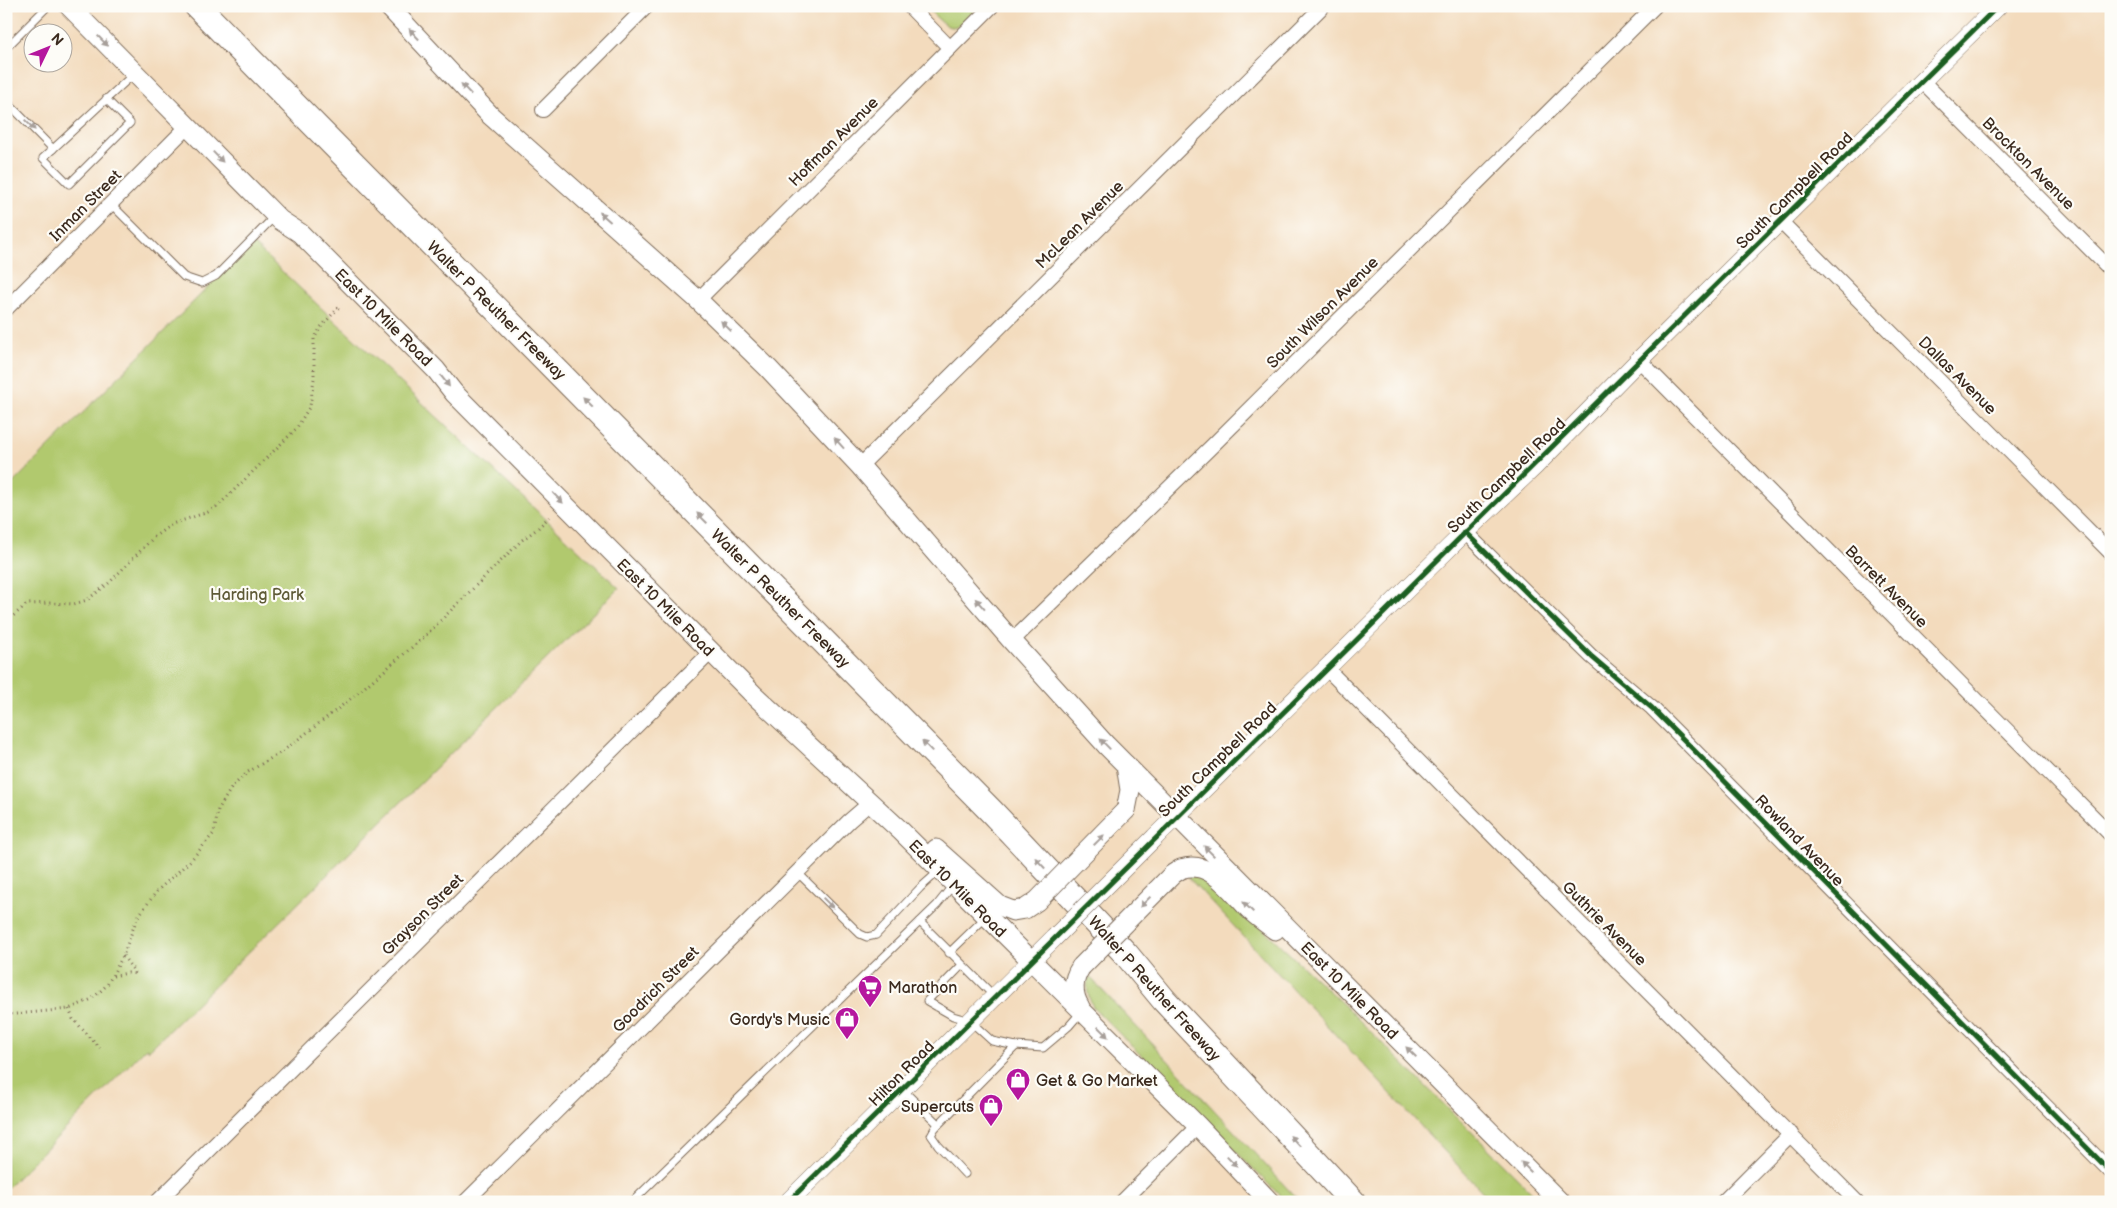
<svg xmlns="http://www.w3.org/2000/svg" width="2117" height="1208" viewBox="0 0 2117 1208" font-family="'Balsamiq Sans',sans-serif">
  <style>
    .green { fill: #b1c96e; stroke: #767a46 }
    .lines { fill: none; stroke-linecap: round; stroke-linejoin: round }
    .service-casing { stroke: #7b6856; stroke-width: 9 }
    .minor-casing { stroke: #7b6856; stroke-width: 16 }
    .tertiary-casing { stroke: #7b6856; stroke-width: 19 }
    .secondary-casing { stroke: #7b6856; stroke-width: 21 }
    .motorway-casing { stroke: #7b6856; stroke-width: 27 }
    .path { stroke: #7b6856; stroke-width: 3; stroke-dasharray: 1 4; stroke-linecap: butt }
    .service { stroke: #fff; stroke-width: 7 }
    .minor { stroke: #fff; stroke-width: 14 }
    .tertiary { stroke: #fff; stroke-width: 18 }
    .secondary { stroke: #fff; stroke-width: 19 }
    .motorway { stroke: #fff; stroke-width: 25 }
    .tertiary-bridge-casing { stroke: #7b6856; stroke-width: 19; stroke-linecap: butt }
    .secondary-bridge-casing { stroke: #7b6856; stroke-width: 21; stroke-linecap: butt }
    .tertiary-bridge { stroke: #fff; stroke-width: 18 }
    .secondary-bridge { stroke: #fff; stroke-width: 19 }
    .cycleway-casing { stroke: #fdfcf7; stroke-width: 8 }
    .cycleway { stroke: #1b5e20; stroke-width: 5 }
    .oneway { fill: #a79f9a }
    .labels { text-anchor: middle; stroke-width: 4.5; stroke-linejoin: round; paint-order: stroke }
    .street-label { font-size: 16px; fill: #3b2a1e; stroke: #fdfcf7 }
    .park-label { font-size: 16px; fill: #5e5a36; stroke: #fdfcf7 }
    .poi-label { font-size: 16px; fill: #3b2a1e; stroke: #fdfcf7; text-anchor: start }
  </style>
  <rect width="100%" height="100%" fill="#fdfcf7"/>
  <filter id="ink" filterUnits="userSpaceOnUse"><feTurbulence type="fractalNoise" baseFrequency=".02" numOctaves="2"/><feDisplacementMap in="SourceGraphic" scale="10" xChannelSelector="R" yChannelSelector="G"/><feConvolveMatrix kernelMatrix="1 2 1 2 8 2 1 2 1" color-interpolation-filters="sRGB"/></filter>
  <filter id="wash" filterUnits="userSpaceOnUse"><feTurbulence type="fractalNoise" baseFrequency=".0096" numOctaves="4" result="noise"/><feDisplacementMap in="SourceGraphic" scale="20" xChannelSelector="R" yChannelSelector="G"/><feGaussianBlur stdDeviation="1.12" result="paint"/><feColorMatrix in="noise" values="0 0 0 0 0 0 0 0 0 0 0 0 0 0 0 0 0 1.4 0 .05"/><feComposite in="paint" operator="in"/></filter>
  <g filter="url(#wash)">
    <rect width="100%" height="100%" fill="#f3dbbd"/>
    <g class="green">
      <path d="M925,6H979C951,34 953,34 925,6Z"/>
      <polygon points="252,243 619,588 149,1050 146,1048 6,1189 6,490"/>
      <polygon points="1187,876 1196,876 1211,880 1347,1008 1542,1202 1492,1202"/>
      <path d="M1089,976L1300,1202H1286L1093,1007C1088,996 1085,988 1089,976Z"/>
    </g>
  </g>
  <g filter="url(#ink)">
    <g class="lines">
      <defs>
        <g id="service">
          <polyline points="6,48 48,6"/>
          <path d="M106,99L130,123L69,184L43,158C74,130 104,101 135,73"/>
          <polyline points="6,101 53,149"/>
          <polyline points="111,204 184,277 202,283 216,276 275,216"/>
          <polyline points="797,872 860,934 867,937 876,935 920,888 939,871"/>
          <polyline points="920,922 994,996"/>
          <polyline points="949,953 986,917"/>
          <polyline points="962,965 927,1001 953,1016 970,1021 992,1041 1016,1046 1043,1048 1069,1026 1082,1011"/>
          <polyline points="903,1090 938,1124"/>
          <polyline points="965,1174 938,1145 931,1135 935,1128 1016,1046"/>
          <polyline points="632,1202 937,905 953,885"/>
        </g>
        <g id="minor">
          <polyline points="909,6 950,48"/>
          <polyline points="1922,81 2111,270"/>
          <polyline points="543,110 647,6"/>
          <polyline points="1780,221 2111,553"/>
          <polyline points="698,300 992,6"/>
          <polyline points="6,309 188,126"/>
          <polyline points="1639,360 2111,835"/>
          <polyline points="860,466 1323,6"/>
          <polyline points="1465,532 1592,657 1652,708 1679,735 2111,1172"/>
          <polyline points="1012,641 1213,445 1655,6"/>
          <polyline points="1327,669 1857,1202"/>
          <polyline points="157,1202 712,651"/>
          <polyline points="465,1202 849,821 871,802"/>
          <polyline points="1122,1202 1198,1126"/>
          <polyline points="1723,1202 1791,1134"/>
        </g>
        <g id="tertiary">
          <polyline points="1155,837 1465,532 1535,466 1639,360 1998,6"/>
          <polyline points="788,1202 1054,938"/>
        </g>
        <g id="secondary">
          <polyline points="69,6 280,220 300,233 436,370 454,393 753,694 901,831 1198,1126 1270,1202"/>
          <polyline points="388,6 491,116 698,300 768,368 860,466 1012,641 1106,745 1560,1202"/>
          <polyline points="1126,765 1130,790 1126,810"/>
          <polyline points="936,849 1000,906 1013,911 1025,909"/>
          <path d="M1181,869C1212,858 1234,896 1253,913C1260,919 1267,924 1275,930"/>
          <path d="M1080,1007C1072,994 1072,980 1081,967"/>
        </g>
        <polyline id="motorway" points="197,6 991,811 1126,954 1164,1000 1353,1202"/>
      </defs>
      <use href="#service" class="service-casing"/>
      <use href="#minor" class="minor-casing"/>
      <use href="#tertiary" class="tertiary-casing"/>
      <use href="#secondary" class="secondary-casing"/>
      <use href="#motorway" class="motorway-casing"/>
      <g class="path">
        <polyline points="6,622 27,604 50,603 74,604 87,600 109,583 154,537 172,524 208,512 219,505 296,429 310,406 314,379 314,339 321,327 340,306"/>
        <polyline points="123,956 136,974"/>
        <polyline points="113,976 128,973 137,974"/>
        <polyline points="69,1009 73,1019 100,1048"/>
        <polyline points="6,1015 69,1009 92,999 107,985 123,956 137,918 157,891 191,860 214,833 218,810 232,787 248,772 283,751 348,701 423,638 522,540 537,529 549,517"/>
      </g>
      <use href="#service" class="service"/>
      <use href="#minor" class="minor"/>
      <use href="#tertiary" class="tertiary"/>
      <use href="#secondary" class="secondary"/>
      <use href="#motorway" class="motorway"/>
      <defs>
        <polyline id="tertiary-bridge" points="1054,938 1155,837"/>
        <g id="secondary-bridge">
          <polyline points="1025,909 1037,901 1126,810"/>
          <polyline points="1081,967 1173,874 1181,869"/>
        </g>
      </defs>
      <use href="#tertiary-bridge" class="tertiary-bridge-casing"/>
      <use href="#secondary-bridge" class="secondary-bridge-casing"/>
      <use href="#tertiary-bridge" class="tertiary-bridge"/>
      <use href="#secondary-bridge" class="secondary-bridge"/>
      <defs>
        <g id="cycleway">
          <polyline points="1465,532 1592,657 1652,708 1679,735 2111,1172"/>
          <polyline points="788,1202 1998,6"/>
        </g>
      </defs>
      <use href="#cycleway" class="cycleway-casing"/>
      <use href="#cycleway" class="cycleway"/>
    </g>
    <defs><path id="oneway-solid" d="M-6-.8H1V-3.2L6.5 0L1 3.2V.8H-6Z" transform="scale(1.25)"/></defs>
    <g class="oneway">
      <use href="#oneway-solid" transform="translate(414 34) rotate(-133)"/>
      <use href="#oneway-solid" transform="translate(103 41) rotate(45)"/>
      <use href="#oneway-solid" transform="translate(466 89) rotate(-133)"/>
      <use href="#oneway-solid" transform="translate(30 125) rotate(45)"/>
      <use href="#oneway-solid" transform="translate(218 157) rotate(46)"/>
      <use href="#oneway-solid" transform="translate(605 217) rotate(-138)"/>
      <use href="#oneway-solid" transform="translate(726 326) rotate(-136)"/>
      <use href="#oneway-solid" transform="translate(445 381) rotate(52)"/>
      <use href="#oneway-solid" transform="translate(588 402) rotate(-135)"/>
      <use href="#oneway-solid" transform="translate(839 443) rotate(-132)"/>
      <use href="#oneway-solid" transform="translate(558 498) rotate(45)"/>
      <use href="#oneway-solid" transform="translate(702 518) rotate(-135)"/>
      <use href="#oneway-solid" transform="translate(980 604) rotate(-131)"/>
      <use href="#oneway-solid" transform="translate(1105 744) rotate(-134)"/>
      <use href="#oneway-solid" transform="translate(927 746) rotate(-134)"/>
      <use href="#oneway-solid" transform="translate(1099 840) rotate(-45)"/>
      <use href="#oneway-solid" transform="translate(1209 851) rotate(-135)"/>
      <use href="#oneway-solid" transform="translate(1040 863) rotate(-133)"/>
      <use href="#oneway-solid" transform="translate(1145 902) rotate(136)"/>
      <use href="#oneway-solid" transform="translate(828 903) rotate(45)"/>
      <use href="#oneway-solid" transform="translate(1248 907) rotate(-135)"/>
      <use href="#oneway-solid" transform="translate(1103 1032) rotate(45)"/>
      <use href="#oneway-solid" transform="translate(1411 1052) rotate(-135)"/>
      <use href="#oneway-solid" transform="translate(1295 1141) rotate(-133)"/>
      <use href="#oneway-solid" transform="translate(1232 1161) rotate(46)"/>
      <use href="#oneway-solid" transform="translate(1526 1167) rotate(-135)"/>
    </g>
  </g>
  <defs>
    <symbol id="supermarket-pin" viewBox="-11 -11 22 30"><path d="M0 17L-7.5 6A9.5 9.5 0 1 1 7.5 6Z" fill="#b5179e" stroke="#fdfcf7"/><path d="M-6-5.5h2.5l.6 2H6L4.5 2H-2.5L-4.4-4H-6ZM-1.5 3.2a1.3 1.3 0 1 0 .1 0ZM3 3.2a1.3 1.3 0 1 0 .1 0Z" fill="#fff"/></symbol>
    <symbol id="shop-pin" viewBox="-11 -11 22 30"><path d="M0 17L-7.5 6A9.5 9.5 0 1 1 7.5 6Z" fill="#b5179e" stroke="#fdfcf7"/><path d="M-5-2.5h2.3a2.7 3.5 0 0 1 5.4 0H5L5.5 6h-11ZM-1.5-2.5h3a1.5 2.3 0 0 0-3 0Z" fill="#fff"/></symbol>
  </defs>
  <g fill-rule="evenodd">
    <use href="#supermarket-pin" x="856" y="973" width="28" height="38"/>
    <use href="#shop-pin" x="833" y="1005" width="28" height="38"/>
    <use href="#shop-pin" x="1004" y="1066" width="28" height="38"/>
    <use href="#shop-pin" x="977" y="1092" width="28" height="38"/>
  </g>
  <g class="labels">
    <g class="street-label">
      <text transform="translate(833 141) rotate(-45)" y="6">Hoffman Avenue</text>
      <text transform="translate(2029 163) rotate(45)" y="6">Brockton Avenue</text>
      <text transform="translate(1794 190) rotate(-45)" y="6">South Campbell Road</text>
      <text transform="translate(85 205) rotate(-45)" y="6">Inman Street</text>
      <text transform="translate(1079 224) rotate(-45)" y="6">McLean Avenue</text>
      <text transform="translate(497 310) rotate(45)" y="6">Walter P Reuther Freeway</text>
      <text transform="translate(1322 312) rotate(-45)" y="6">South Wilson Avenue</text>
      <text transform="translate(384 317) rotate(45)" y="6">East 10 Mile Road</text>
      <text transform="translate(1958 375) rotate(45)" y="6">Dallas Avenue</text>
      <text transform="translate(1506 475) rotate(-44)" y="6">South Campbell Road</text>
      <text transform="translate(1887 586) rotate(45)" y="6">Barrett Avenue</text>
      <text transform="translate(781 598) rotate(45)" y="6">Walter P Reuther Freeway</text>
      <text transform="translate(666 607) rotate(45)" y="6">East 10 Mile Road</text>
      <text transform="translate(1217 759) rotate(-44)" y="6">South Campbell Road</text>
      <text transform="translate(1800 840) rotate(46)" y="6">Rowland Avenue</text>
      <text transform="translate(958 888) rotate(45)" y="6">East 10 Mile Road</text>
      <text transform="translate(422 914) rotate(-45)" y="6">Grayson Street</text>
      <text transform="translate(1605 923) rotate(45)" y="6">Guthrie Avenue</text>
      <text transform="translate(1155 988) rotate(48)" y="6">Walter P Reuther Freeway</text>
      <text transform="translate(655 989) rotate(-45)" y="6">Goodrich Street</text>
      <text transform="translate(1350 990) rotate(45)" y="6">East 10 Mile Road</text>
      <text transform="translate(901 1073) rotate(-45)" y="6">Hilton Road</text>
    </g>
    <g class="park-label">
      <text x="257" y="600">Harding Park</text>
    </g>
    <g class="poi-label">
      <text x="888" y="993">Marathon</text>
      <text x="830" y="1025" text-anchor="end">Gordy's Music</text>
      <text x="1036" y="1086">Get &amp; Go Market</text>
      <text x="974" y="1112" text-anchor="end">Supercuts</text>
    </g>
  </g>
  <rect width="2117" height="1208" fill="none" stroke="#fdfcf7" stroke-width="25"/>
  <g transform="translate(48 48) rotate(47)"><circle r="24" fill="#fdfcf7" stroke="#afa8a0"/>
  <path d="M0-4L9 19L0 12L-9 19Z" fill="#b5179e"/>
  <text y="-8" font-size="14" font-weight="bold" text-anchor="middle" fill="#3b2a1e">N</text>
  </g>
</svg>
